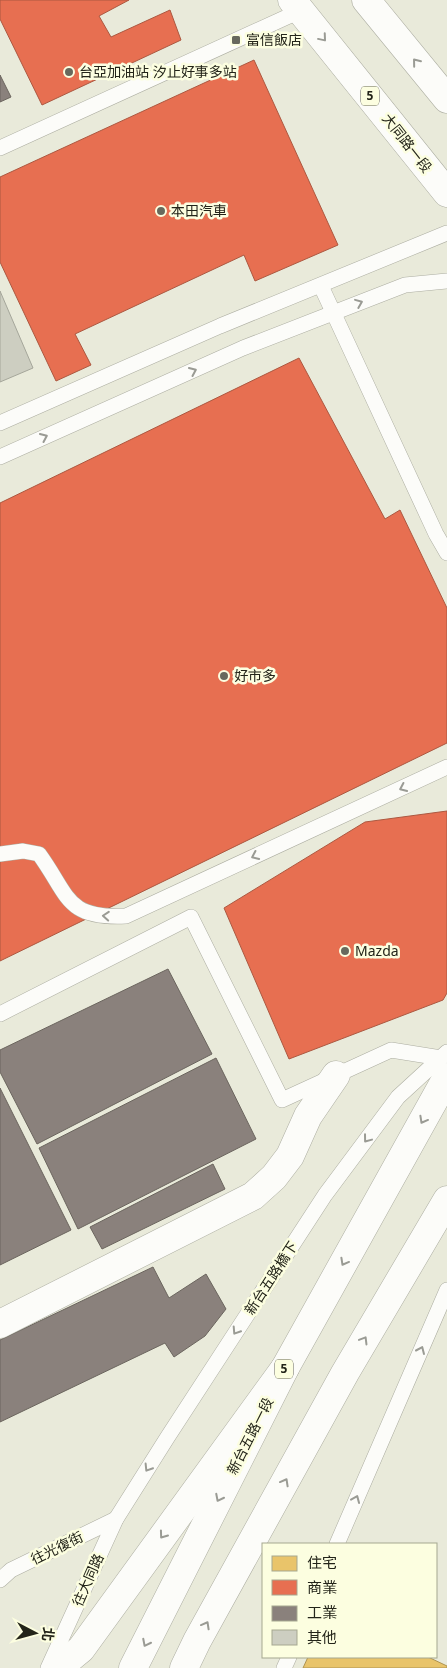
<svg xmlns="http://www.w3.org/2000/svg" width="447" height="1668" viewBox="0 0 447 1668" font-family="'Noto Sans','Noto Sans TC',sans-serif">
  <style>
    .homes { fill: #e9c46a; stroke: #ae9452 }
    .shops { fill: #e76f51; stroke: #ac5840 }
    .industry { fill: #8a817c; stroke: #6b655e }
    .building { fill: #cdcec1; stroke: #a5a69a }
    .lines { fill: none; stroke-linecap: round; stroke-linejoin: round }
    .lane-casing { stroke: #acada1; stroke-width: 16 }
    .street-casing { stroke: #acada1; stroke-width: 29 }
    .primary-casing { stroke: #acada1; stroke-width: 29 }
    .highway-casing { stroke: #acada1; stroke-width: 29 }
    .lane { stroke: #fcfcf9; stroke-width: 15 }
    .street { stroke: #fcfcf9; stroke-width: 28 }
    .primary { stroke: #fcfcf9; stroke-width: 28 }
    .highway { stroke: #fcfcf9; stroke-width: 28 }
    .oneway { stroke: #9a9b94 }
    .poi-dot { fill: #68695d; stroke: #fcfee0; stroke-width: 2 }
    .labels { text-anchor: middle; stroke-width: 5; stroke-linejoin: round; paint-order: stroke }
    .shield { fill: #fcfee0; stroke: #646555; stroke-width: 1 }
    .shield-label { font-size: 12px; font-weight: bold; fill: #232419 }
    .poi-label { font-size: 14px; fill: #232419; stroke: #fcfee0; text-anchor: start }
    .street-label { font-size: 14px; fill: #232419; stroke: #fcfee0 }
  </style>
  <rect width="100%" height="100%" fill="#e9eada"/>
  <polygon class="homes" points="308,1657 428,1657 447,1666 447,1668 303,1668"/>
  <g class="shops">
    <polygon points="0,0 129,0 99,16 111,37 170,10 181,40 42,105 0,19"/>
    <polygon points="254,60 338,245 255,281 244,255 75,334 91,365 56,381 0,262 0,177"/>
    <polygon points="299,358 385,519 400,510 447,608 447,743 0,961 0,503"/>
    <polygon points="447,811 447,993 443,1000 289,1059 224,908 365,822"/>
  </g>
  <g class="industry">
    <polygon points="0,75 11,97 0,102"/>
    <polygon points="168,969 212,1054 37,1144 0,1072 0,1050"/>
    <polygon points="216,1058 256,1139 78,1229 39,1148"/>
    <polygon points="0,1088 71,1230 0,1265"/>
    <polygon points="213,1164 225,1189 102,1249 90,1227"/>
    <polygon points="153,1267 169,1298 206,1274 226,1309 205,1336 174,1357 165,1343 0,1422 0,1340"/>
  </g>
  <polygon class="building" points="0,291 33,368 0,382"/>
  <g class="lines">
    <defs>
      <g id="lane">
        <polyline points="0,148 300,11"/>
        <polyline points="321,286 436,534 447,553"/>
        <polyline points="0,423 220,326 447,233"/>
        <polyline points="0,457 243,348 405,285 447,281"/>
        <path d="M0,854L23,851L39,854C69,895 65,919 126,916L447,767"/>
        <polyline points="0,1014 191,917 282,1100 391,1050 441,1058"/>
        <polyline points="337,1544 447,1290"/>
        <polyline points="0,1580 11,1570 116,1519"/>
        <polyline points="48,1668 116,1519 167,1438 325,1195 398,1097 447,1052"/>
        <polyline points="284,1668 289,1657"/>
      </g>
      <polyline id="street" points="0,1324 253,1196 274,1177 290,1156 308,1116 336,1075"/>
      <g id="primary">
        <polyline points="292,0 447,193"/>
        <polyline points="366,0 447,99"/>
        <polyline points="133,1668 285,1368 447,1077"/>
        <polyline points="184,1668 197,1641 345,1373 447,1200"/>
      </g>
      <polyline id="highway" points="58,1668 81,1649 285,1368"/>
    </defs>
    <use href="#lane" class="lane-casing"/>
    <use href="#street" class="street-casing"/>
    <use href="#primary" class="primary-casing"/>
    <use href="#highway" class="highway-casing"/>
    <use href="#lane" class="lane"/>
    <use href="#street" class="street"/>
    <use href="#primary" class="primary"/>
    <use href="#highway" class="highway"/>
  </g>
  <defs><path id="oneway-chevron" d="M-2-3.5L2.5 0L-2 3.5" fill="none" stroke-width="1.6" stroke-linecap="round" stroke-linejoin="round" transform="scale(1.25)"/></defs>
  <g class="oneway">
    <use href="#oneway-chevron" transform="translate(323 38) rotate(50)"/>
    <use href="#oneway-chevron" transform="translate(416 62) rotate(-129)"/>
    <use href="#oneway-chevron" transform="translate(359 303) rotate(-22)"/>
    <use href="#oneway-chevron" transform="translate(193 371) rotate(-24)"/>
    <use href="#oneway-chevron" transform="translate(44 437) rotate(-24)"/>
    <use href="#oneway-chevron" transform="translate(403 788) rotate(155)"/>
    <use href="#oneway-chevron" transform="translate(255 856) rotate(155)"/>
    <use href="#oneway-chevron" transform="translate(106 916) rotate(-176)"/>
    <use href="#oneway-chevron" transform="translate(423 1120) rotate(119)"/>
    <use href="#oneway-chevron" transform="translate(367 1139) rotate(127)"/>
    <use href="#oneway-chevron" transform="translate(344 1262) rotate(119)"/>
    <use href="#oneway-chevron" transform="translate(236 1331) rotate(123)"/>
    <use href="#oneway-chevron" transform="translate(364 1340) rotate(-59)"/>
    <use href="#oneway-chevron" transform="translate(421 1350) rotate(-66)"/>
    <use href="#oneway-chevron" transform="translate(148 1468) rotate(122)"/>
    <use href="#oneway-chevron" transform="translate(285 1482) rotate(-61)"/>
    <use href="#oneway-chevron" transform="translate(219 1498) rotate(117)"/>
    <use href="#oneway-chevron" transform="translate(356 1499) rotate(-67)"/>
    <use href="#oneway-chevron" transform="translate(163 1535) rotate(126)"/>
    <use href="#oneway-chevron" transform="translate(206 1625) rotate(-61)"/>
    <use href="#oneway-chevron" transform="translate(146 1643) rotate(117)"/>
  </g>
  <g class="poi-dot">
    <rect x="231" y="35" width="10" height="10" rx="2.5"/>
    <circle cx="69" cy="72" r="5"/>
    <circle cx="161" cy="211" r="5"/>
    <circle cx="224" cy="676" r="5"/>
    <circle cx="345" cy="951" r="5"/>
  </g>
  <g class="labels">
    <g class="shield">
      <rect x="361" y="86.5" width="18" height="19" rx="4"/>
      <rect x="275" y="1359.5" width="18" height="19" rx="4"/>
    </g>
    <g class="shield-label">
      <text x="370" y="100">5</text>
      <text x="284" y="1373">5</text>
    </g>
    <g class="poi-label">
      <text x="246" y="45">富信飯店</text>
      <text x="79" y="77">台亞加油站 汐止好事多站</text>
      <text x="171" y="216">本田汽車</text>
      <text x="234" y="681">好市多</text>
      <text x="355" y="956">Mazda</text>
    </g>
    <g class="street-label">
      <text transform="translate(407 143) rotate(52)" y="5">大同路一段</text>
      <text transform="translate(271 1278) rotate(-57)" y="5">新台五路橋下</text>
      <text transform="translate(250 1436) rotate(-63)" y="5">新台五路一段</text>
      <text transform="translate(57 1548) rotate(-26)" y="5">往光復街</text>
      <text transform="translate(88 1580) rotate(-66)" y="5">往大同路</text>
    </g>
  </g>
  <rect x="262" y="1543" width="175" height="115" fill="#fcfee0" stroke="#a5a790"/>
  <rect x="272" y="1556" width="25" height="15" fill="#e9c46a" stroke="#a5a790"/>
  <text x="307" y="1568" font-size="15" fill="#232419">住宅</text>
  <rect x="272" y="1580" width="25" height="15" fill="#e76f51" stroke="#a5a790"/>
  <text x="307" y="1593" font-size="15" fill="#232419">商業</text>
  <rect x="272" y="1606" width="25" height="15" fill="#8a817c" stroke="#a5a790"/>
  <text x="307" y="1618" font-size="15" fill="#232419">工業</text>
  <rect x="272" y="1630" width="25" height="15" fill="#cdcec1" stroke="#a5a790"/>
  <text x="307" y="1643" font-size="15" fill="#232419">其他</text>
  <g transform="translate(35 1633) rotate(96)" stroke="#fcfee0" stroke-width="4" paint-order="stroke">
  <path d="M0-4L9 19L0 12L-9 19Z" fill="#232419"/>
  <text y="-8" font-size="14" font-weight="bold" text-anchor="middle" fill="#232419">北</text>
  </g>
</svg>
